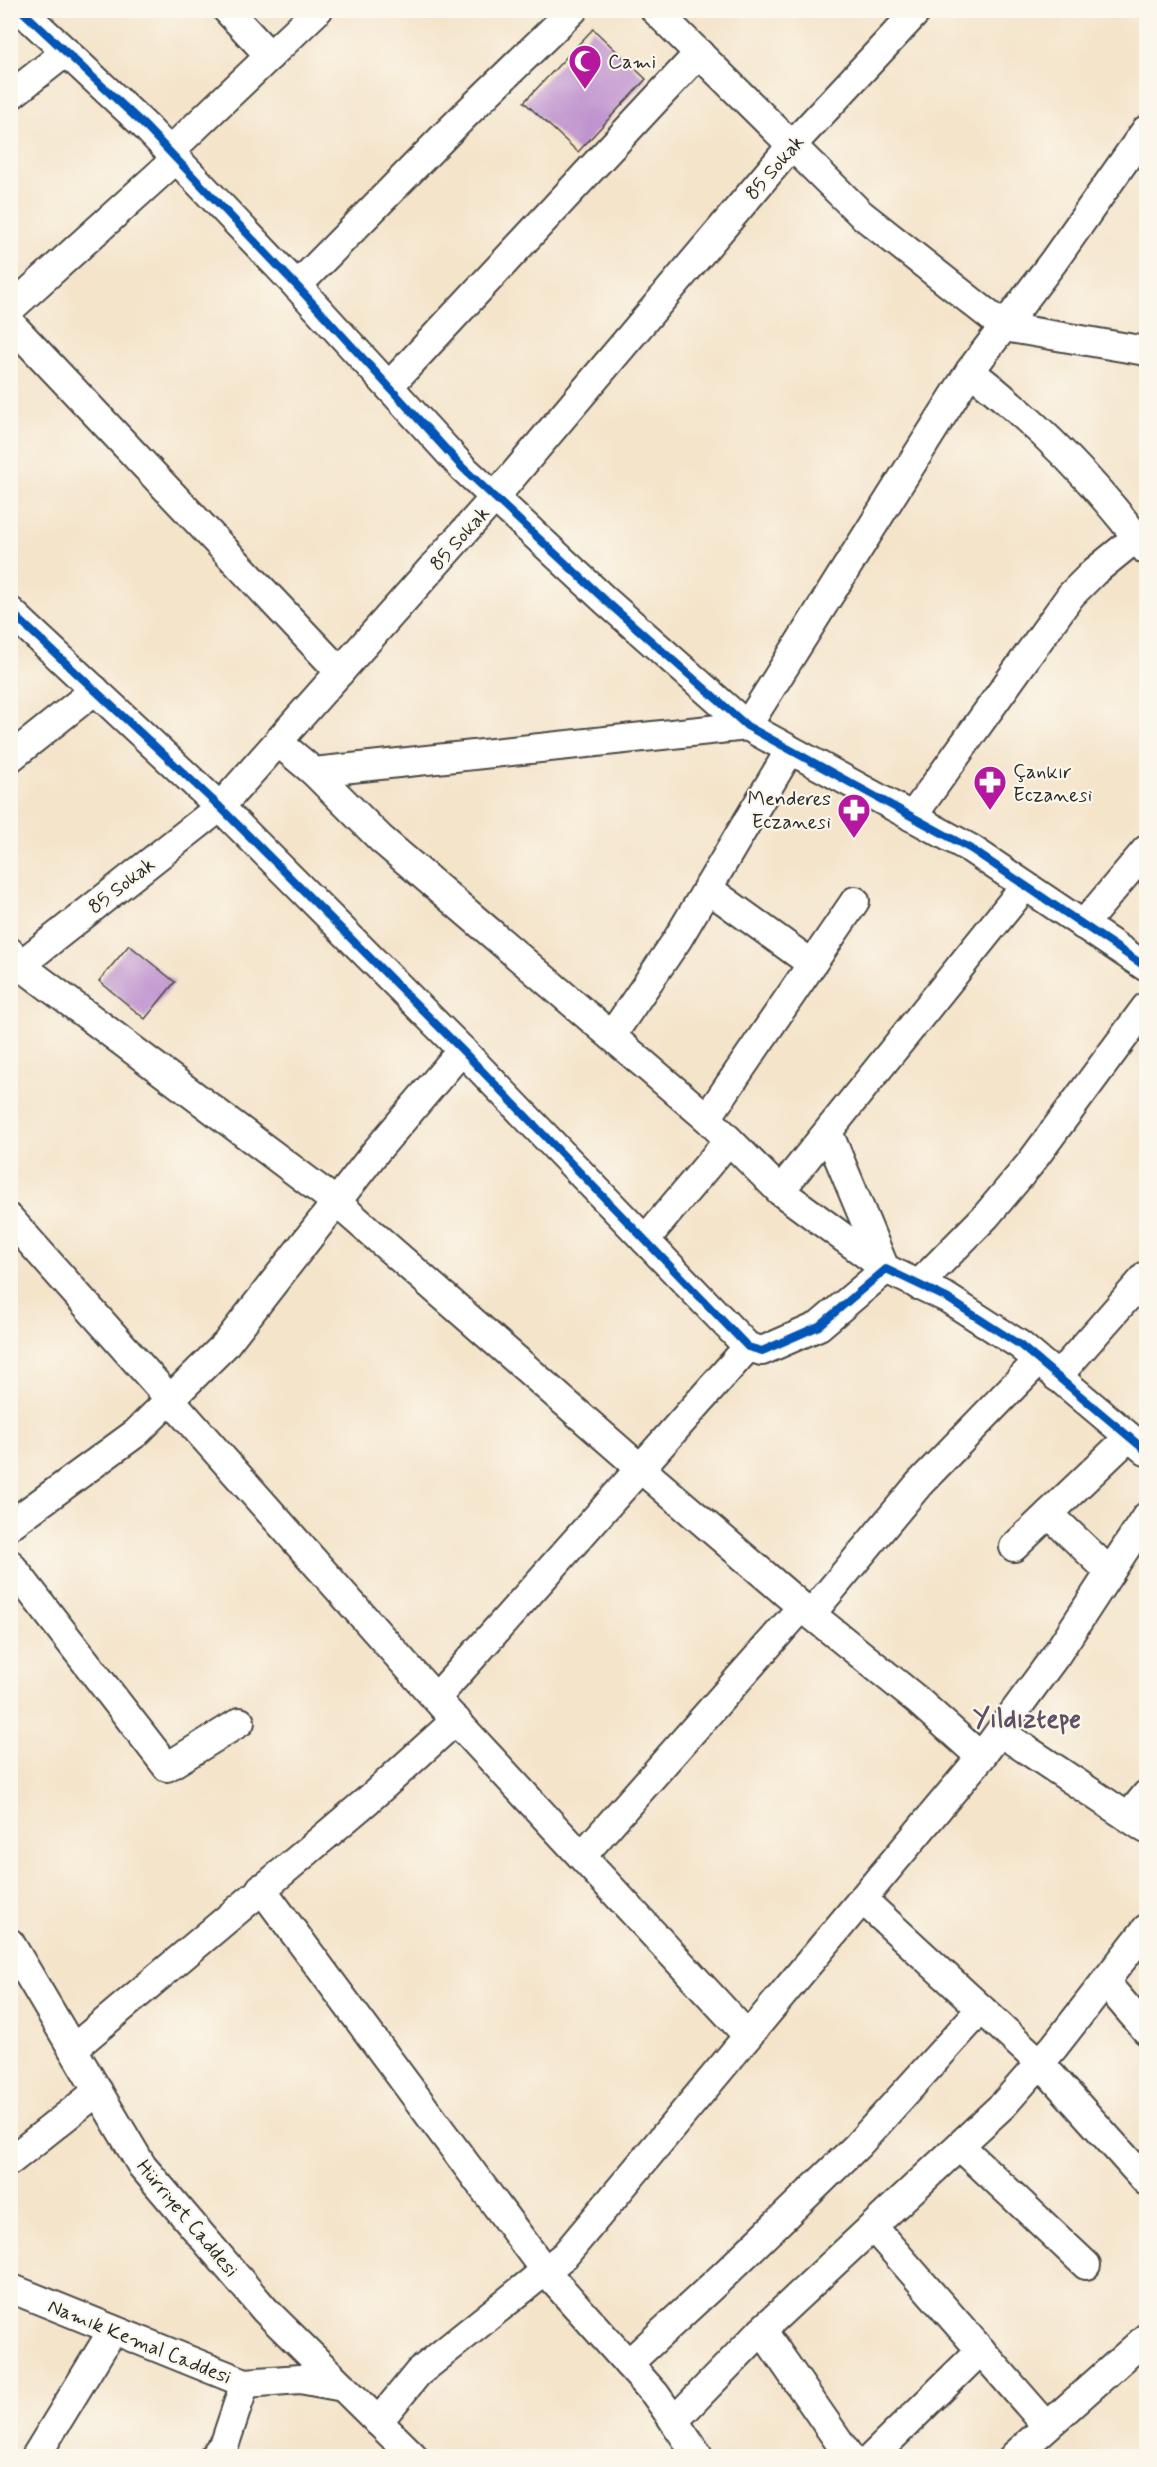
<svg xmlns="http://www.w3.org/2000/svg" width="1157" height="2467" viewBox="0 0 1157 2467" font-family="Mynerve,sans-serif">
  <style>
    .building { fill: #c094cf }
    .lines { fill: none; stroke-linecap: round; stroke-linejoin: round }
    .minor-casing { stroke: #494743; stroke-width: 32 }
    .minor { stroke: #fff; stroke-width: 28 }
    .cycleway-casing { stroke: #fbf7ec; stroke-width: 11 }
    .cycleway { stroke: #0057b8; stroke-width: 8 }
    .labels { text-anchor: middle; stroke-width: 4.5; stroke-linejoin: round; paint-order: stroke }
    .poi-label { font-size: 20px; fill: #2b2b2b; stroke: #fbf7ec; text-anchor: start }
    .street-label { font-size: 20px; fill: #2b2b2b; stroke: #fbf7ec }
    .district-label { font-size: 26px; font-weight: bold; fill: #5f5064; stroke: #fbf7ec }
  </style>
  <rect width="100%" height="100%" fill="#fbf7ec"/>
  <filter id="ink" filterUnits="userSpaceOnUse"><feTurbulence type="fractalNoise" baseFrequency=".0167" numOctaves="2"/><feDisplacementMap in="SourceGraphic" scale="12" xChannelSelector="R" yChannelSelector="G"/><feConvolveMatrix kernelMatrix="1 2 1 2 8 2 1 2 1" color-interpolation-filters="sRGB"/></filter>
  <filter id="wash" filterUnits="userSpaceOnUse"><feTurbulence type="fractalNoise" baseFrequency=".008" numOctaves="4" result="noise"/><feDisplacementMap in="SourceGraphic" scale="24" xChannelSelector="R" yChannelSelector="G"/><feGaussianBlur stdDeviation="1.35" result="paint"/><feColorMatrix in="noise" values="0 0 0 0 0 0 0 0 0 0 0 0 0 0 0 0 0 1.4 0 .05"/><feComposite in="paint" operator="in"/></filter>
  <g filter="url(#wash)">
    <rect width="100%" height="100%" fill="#f4e4ca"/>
    <g id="blocks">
      <g class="building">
        <polygon points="593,29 646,79 578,152 524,102"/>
        <polygon points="129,945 175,982 145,1019 99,981"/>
      </g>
    </g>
  </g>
  <g filter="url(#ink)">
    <use href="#blocks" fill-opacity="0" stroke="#494743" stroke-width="1.5"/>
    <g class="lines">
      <defs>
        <g id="minor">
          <polyline points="21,10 146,127 297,286 463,468 606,601 747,726 971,849 1146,967"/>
          <polyline points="227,10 270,56"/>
          <polyline points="655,10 861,214 1004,327 1146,351"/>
          <polyline points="10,96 66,52"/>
          <polyline points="169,152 318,10"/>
          <polyline points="297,286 467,113 573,10"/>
          <polyline points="10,309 176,159"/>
          <polyline points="10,323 340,672"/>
          <path d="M970,371C1037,423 1096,482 1146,550"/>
          <polyline points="389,386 699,53"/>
          <polyline points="10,611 220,807 462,1050 748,1347 762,1351 819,1326 886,1269 947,1298 1020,1345 1146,1451"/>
          <polyline points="278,742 314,772 747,726 970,371 1053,262 1146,130"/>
          <polyline points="10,758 95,690"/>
          <polyline points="314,772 381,839 707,1118 780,1191 886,1269"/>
          <polyline points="912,817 1071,595 1094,572 1137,537"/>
          <polyline points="707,888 812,964"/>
          <polyline points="1083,925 1146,850"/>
          <polyline points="10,952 20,965 336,1202 640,1468 802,1607 917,1700 981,1757"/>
          <polyline points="10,973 220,807 495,497 792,145 918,10"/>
          <polyline points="612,1035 677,940 790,750"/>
          <polyline points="707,1118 855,901"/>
          <polyline points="828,1132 885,1269"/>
          <polyline points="780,1191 1025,886"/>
          <polyline points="10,1219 446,1710 748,2036"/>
          <polyline points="645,1240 729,1140"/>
          <polyline points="918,1285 986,1216 1029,1165 1146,1007"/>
          <polyline points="1057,1377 1146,1276"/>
          <polyline points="1049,1514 1110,1572"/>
          <polyline points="10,1525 136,1433 225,1345 377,1150 462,1050"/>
          <polyline points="1014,1547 1129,1437"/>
          <polyline points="10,1564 167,1767 240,1722"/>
          <polyline points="811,1614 919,1484 1038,1361"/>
          <polyline points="436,1698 748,1347"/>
          <polyline points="1000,1732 1146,1829"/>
          <polyline points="1128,1817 1146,1795"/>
          <polyline points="582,1856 802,1607"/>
          <polyline points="261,1888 545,2271 655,2394 674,2421 762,2330 1004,2104 1054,2047 1146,1929"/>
          <polyline points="862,1899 1040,2063 1146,2181"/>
          <polyline points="10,1943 142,2166 265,2310 413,2456"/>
          <polyline points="1105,1982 1146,2030"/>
          <polyline points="73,2049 368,1800 456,1720"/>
          <polyline points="960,2146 1086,2265"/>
          <polyline points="10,2161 98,2091"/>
          <polyline points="873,2227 1047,2426"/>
          <polyline points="10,2288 245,2383 300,2379 343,2387"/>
          <polyline points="762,2330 849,2456"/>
          <polyline points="628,2364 725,2274 857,2146 981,2009"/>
          <polyline points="674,2421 698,2456"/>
          <polyline points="378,2422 418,2373 565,2255 981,1757 1056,1655 1146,1517"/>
          <polyline points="36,2456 113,2330"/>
          <polyline points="214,2456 225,2443 245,2383"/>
          <polyline points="873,2456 981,2350"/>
          <polyline points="1014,2456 1146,2338"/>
        </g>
      </defs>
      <use href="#minor" class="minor-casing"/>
      <use href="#minor" class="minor"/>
      <defs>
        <g id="cycleway">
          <polyline points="21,10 146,127 297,286 463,468 606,601 747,726 971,849 1146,967"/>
          <polyline points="10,611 220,807 462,1050 748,1347 762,1351 819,1326 886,1269 947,1298 1020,1345 1146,1451"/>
        </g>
      </defs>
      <use href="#cycleway" class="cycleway-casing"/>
      <use href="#cycleway" class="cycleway"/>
    </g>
  </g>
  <defs>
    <symbol id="mosque-pin" viewBox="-11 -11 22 30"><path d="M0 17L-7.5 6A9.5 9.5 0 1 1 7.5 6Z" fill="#b5179e" stroke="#fbf7ec"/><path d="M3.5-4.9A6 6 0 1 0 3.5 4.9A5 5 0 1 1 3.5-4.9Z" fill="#fff"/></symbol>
    <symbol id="pharmacy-pin" viewBox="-11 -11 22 30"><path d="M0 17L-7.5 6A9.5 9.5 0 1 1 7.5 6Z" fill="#b5179e" stroke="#fbf7ec"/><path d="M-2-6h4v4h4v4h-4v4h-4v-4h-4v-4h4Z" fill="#fff"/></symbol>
  </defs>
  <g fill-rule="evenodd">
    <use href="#mosque-pin" x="566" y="42" width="38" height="52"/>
    <use href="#pharmacy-pin" x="971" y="763" width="38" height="52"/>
    <use href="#pharmacy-pin" x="835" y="791" width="38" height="52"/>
  </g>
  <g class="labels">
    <g class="poi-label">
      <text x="608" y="68">Cami</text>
      <text x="1013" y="778">Çankır<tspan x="1013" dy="23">Eczanesi</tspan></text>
      <text x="831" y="805" text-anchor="end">Menderes<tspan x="831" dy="23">Eczanesi</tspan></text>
    </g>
    <g class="street-label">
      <text transform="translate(774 167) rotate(-49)" y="7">85 Sokak</text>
      <text transform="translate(459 538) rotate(-48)" y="7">85 Sokak</text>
      <text transform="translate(121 885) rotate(-38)" y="7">85 Sokak</text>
      <text transform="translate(188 2218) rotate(50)" y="7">Hürriyet Caddesi</text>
      <text transform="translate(140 2341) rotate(22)" y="7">Namık Kemal Caddesi</text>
    </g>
    <g class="district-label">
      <text x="1027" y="1727">Yıldıztepe</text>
    </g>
  </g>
  <rect width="1157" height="2467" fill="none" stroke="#fbf7ec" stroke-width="36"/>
</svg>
